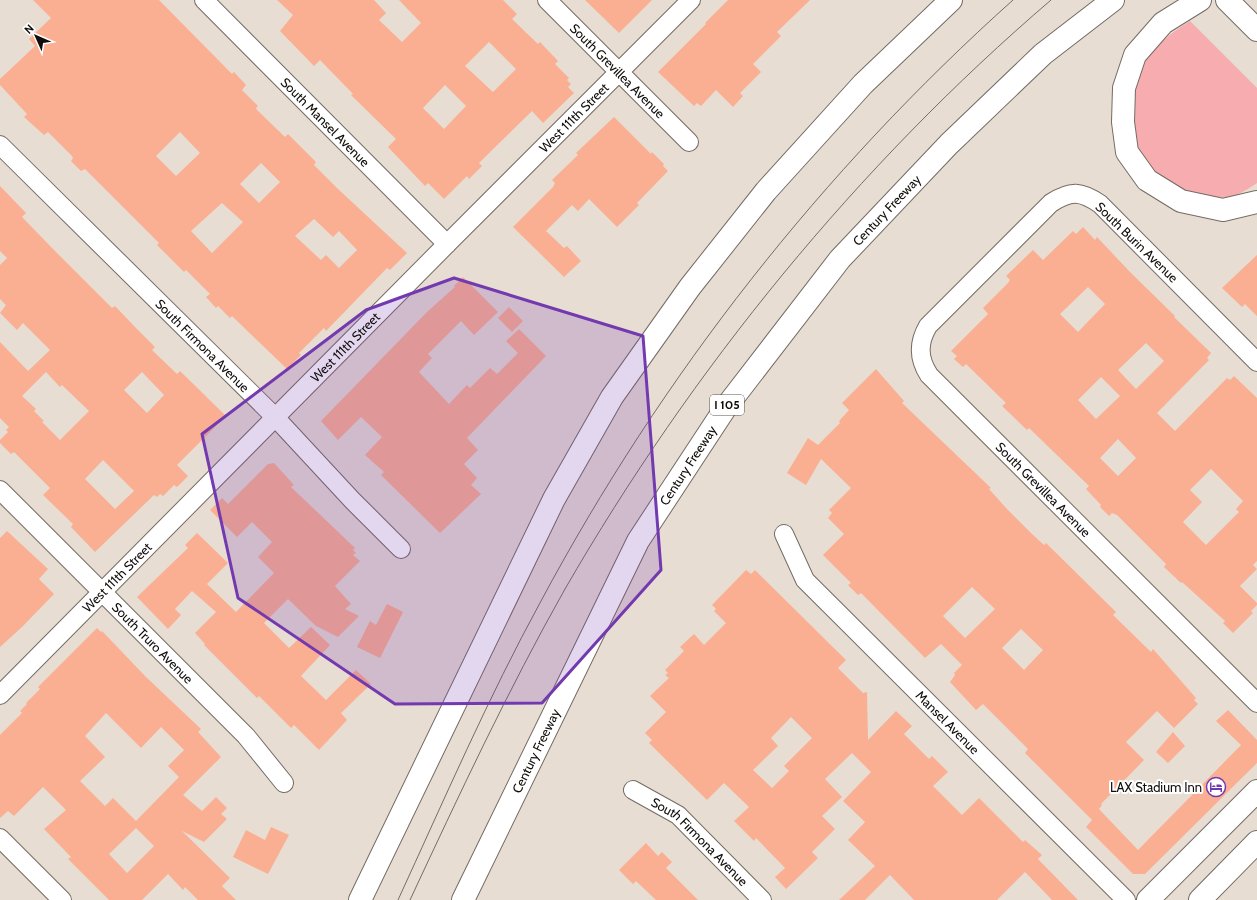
<svg xmlns="http://www.w3.org/2000/svg" width="1257" height="900" viewBox="0 0 1257 900" font-family="Cabin,sans-serif">
  <style>
    .green { fill: #f7acaf }
    .building { fill: #fbaf92; fill-rule: evenodd }
    .lines { fill: none; stroke-linecap: round; stroke-linejoin: round }
    .minor-casing { stroke: #746b63; stroke-width: 20 }
    .primary-casing { stroke: #746b63; stroke-width: 24 }
    .motorway-casing { stroke: #746b63; stroke-width: 24 }
    .minor { stroke: #fff; stroke-width: 18 }
    .primary { stroke: #fff; stroke-width: 22 }
    .motorway { stroke: #fff; stroke-width: 22 }
    .tram { stroke: #736d66; stroke-width: 1 }
    .marked { fill: #7339af; fill-opacity: 0.2; stroke: #7339af; stroke-width: 3; stroke-linejoin: round }
    .labels { text-anchor: middle; stroke-width: 4; stroke-linejoin: round; paint-order: stroke }
    .shield { fill: #fff; stroke: #575553; stroke-width: 1 }
    .shield-label { font-size: 12px; font-weight: bold; fill: #0f0c09 }
    .street-label { font-size: 13px; fill: #0f0c09; stroke: #fff }
    .poi-label { font-size: 13px; fill: #0f0c09; stroke: #fff; text-anchor: end }
  </style>
  <rect width="100%" height="100%" fill="#e7ddd3"/>
  <path class="green" d="M1190,21L1257,88V183C1251,187 1243,192 1236,195C1219,202 1183,193 1168,184C1160,179 1142,158 1139,149C1131,131 1130,99 1134,80C1140,57 1170,33 1190,21Z"/>
  <g class="building">
    <path d="M33,0H159L232,74L234,72L246,85L242,90L258,106L256,108L257,110L285,137L288,134L316,162L314,165L338,189L407,253L390,270L387,268L326,331L324,328L299,353L301,355L287,369L232,316L230,318L218,306L216,308L206,297L210,294L186,270L184,272L157,245L159,243L85,169L81,171L71,161L73,158L72,156L48,132L44,135L24,117L27,114L0,85V79L35,46L29,39L51,18ZM180,132L200,153L176,176L156,156ZM261,163L280,182L259,203L240,184ZM222,203L243,222L212,253L191,231ZM314,219L333,237L339,231L357,250L339,268L326,255L321,260L295,236Z"/>
    <path d="M277,0H374L386,13L379,20L402,42L421,23L399,0H503L517,14L512,19L538,44L540,42L558,61L555,64L569,78L567,80L571,84L568,87L574,93L543,123L532,111L479,163L482,166L469,179L467,176L444,199L428,183L425,186L388,147L396,139L351,95L353,94L320,60L314,66L280,31L293,15ZM489,42L516,69L493,92L465,66ZM445,85L466,106L444,129L423,108Z"/>
    <polygon points="585,0 652,0 619,33"/>
    <polygon points="728,0 810,0 777,32 781,36 753,64 761,72 740,93 743,96 733,107 716,90 701,106 697,103 694,106 658,72 706,24 705,23"/>
    <polygon points="614,117 651,154 652,152 664,164 663,166 668,171 637,203 639,205 617,227 589,199 578,211 572,205 546,231 564,248 567,246 581,261 564,277 513,227 553,187 555,183 552,180 578,155 576,153"/>
    <path d="M0,186L26,213L22,217L53,249L112,308L115,306L135,327L155,347L152,350L177,374L180,371L226,416L177,465L188,476L177,487L174,485L163,496L160,494L157,497L154,495L95,552L71,527L73,524L43,495L50,488L14,452L11,454L0,443V440L8,432L6,430L9,427L0,418V342L28,371L50,350L23,323L17,330L0,313L6,305L0,299V265L7,258L0,251ZM46,372L60,387L62,385L89,411L60,440L42,422L44,421L34,411L36,409L22,396ZM142,372L164,395L147,413L124,390ZM103,460L134,491L115,509L85,479Z"/>
    <path d="M1083,227L1095,240L1097,237L1130,272L1175,316L1174,317L1211,353L1207,358L1209,360L1157,413L1175,431L1227,378L1230,380L1234,376L1257,398V561L1253,565L1257,569L1240,586L1257,603V605L1251,611L1253,613L1233,633L1223,623L1225,621L1182,582L1181,583L1164,567L1166,564L1117,515L1112,513L1109,516L1100,507L1101,505L1086,489L1089,486L1029,428L1027,430L1002,406L1006,403L966,364L963,367L954,359L957,356L951,351L988,314L983,308L1008,283L1010,280L1006,276L1033,250L1043,260L1073,231L1076,234ZM1088,287L1105,304L1078,332L1060,314ZM1146,343L1164,361L1136,389L1118,370ZM1101,377L1120,396L1096,419L1078,400ZM1118,439L1136,458L1118,476L1100,458ZM1211,469L1243,501L1236,509L1239,512L1206,545L1183,522L1202,502L1190,490Z"/>
    <polygon points="1257,255 1257,316 1245,304 1242,307 1222,288"/>
    <polygon points="463,277 498,312 474,335 461,321 428,354 432,358 419,372 449,404 467,385 470,388 490,368 497,374 518,353 506,341 519,329 546,356 467,438 478,450 464,464 477,478 471,485 481,494 440,533 381,475 384,472 365,455 382,437 361,417 338,440 321,421 427,312 455,287 454,286"/>
    <polygon points="509,307 523,321 512,332 498,318"/>
    <path d="M876,369L904,401L902,403L991,488L989,489L1007,509L1032,534L1044,545L1046,543L1116,612L1113,615L1151,652L1153,649L1196,698L1194,700L1198,704L1174,728L1157,711L1126,742L1144,760L1101,804L1102,805L1099,809L1138,850L1241,745L1216,721L1228,710L1257,740V763L1145,874H1133L1086,827L1092,820L1025,753L1028,749L983,704L976,710L950,682L955,675L954,673L962,665L941,644L925,658L861,593L858,595L848,585L851,583L823,555L844,534L828,518L832,513L829,510L851,488L821,459L806,485L787,473L808,438L818,445L840,423L839,421L849,410L842,403ZM972,587L995,609L965,638L943,616ZM1021,629L1043,650L1024,670L1002,648Z"/>
    <polygon points="274,463 294,485 291,487 355,548 353,550 356,553 353,555 360,561 335,586 351,604 345,609 359,616 338,637 316,626 288,599 264,623 289,648 311,627 330,645 301,676 326,700 356,670 371,684 341,713 347,720 319,750 294,725 291,728 259,696 257,698 204,645 205,644 195,633 216,612 192,591 175,609 181,615 168,629 137,597 188,548 185,545 197,533 228,563 207,584 236,612 274,573 258,557 272,542 252,522 237,537 210,510 222,498 228,504 268,464"/>
    <polygon points="7,531 48,569 39,579 54,594 22,627 0,647 0,538"/>
    <path d="M746,570L751,574L755,570L846,660L838,668L863,693L867,692L868,740L896,711L912,726L904,734L929,759L932,756L948,772L933,786L962,815L979,798L1023,842L1025,840L1042,855L1038,859L1078,900H1052L1025,872L997,900H914L890,875L865,900H839L875,866L848,840L865,822L843,801L871,772L852,753L825,779L842,797L822,816L835,829L812,852L818,858L786,889L775,877L785,868L756,838L754,841L734,821L749,807L724,783L707,800L649,743L652,740L645,733L666,712L650,696L669,678L665,675L668,673L665,670L684,651L680,647L694,634L704,645L726,623L714,611L716,609L712,605ZM791,717L812,738L784,766L789,771L772,788L753,770L778,746L771,738Z"/>
    <polygon points="387,604 403,612 380,658 357,647 370,621 376,625"/>
    <path d="M97,628L101,632L102,631L146,677L201,729L198,732L221,757L183,795L202,811L216,797L227,808L221,814L227,819L204,842L182,831L230,878L222,886L236,900H198L185,887L183,890L168,874L142,900H109L68,859L71,857L44,829L66,810L43,787L14,816L8,811L0,818V735L22,713L20,711L27,704L26,703L40,689L38,687ZM106,713L141,748L161,727L184,750L168,766L179,777L136,821L113,798L105,806L80,781L105,757L85,736ZM136,828L154,846L127,873L109,854Z"/>
    <polygon points="1173,732 1185,746 1168,763 1156,752"/>
    <polygon points="271,827 289,835 268,874 233,857 246,830 265,840"/>
    <polygon points="646,843 658,856 662,852 672,862 666,868 698,900 656,900 636,881 633,884 619,870"/>
  </g>
  <g class="lines">
    <defs>
      <g id="minor">
        <path id="s1" d="M204,0L447,244"/>
        <path id="s2" d="M547,0L689,142"/>
        <path id="s3" d="M0,145L275,417L352,500L401,549"/>
        <path id="s4" d="M1257,362L1100,204C1081,191 1071,190 1051,203L928,326C918,343 918,358 929,375L1257,703"/>
        <path id="s5" d="M0,490L246,736L284,783"/>
        <path id="s6" d="M784,534L805,580L1126,900"/>
        <path id="s7" d="M0,695L447,244L691,0"/>
        <path id="s8" d="M633,790L678,815L762,900"/>
        <polyline points="0,838 62,900"/>
      </g>
      <g id="primary">
        <polyline points="1227,0 1257,30"/>
        <polyline points="1148,900 1257,791"/>
        <polyline points="1200,900 1257,842"/>
      </g>
      <g id="motorway">
        <polyline points="1200,0 1163,23 1135,55 1124,88 1123,122 1127,152 1147,180 1181,201 1223,210 1257,202"/>
        <polyline points="360,900 554,499 612,397 690,287 766,191 863,84 951,0"/>
        <path id="s9" d="M463,900L638,541L726,407L840,259L949,144L1043,54L1113,0"/>
      </g>
    </defs>
    <use href="#minor" class="minor-casing"/>
    <use href="#primary" class="primary-casing"/>
    <use href="#motorway" class="motorway-casing"/>
    <use href="#minor" class="minor"/>
    <use href="#primary" class="primary"/>
    <use href="#motorway" class="motorway"/>
    <g class="tram">
      <path d="M398,900C444,800 488,698 541,601C662,375 822,171 1013,0"/>
      <path d="M410,900C459,795 508,690 565,589C692,369 857,166 1051,0"/>
    </g>
  </g>
  <path class="marked" d="M454,278L643,336L661,570L542,703L395,704L238,598L202,434L366,310Z"/>
  <defs>
    <symbol id="hotel-ring" viewBox="-11 -11 22 22"><circle r="9.5" fill="#fff" stroke="#7339af" stroke-width="1.5"/><path d="M-6-4.5h1.5V1H6V5H4.5V3h-9V5H-6ZM-4 0a1.8 1.8 0 1 1 3.6 0ZM.5 0V-2.5h3Q6-2.5 6 0Z" fill="#7339af"/></symbol>
  </defs>
  <g fill-rule="evenodd">
    <use href="#hotel-ring" x="1205" y="776" width="22" height="22"/>
  </g>
  <g class="labels">
    <rect class="shield" x="710" y="395" width="34" height="20" rx="3"/>
    <g class="shield-label">
      <text x="727" y="409">I 105</text>
    </g>
    <g class="street-label">
      <text dy="5" stroke="none"><textPath href="#s2" startOffset="100">South Grevillea Avenue</textPath></text>
      <text dy="5" stroke="none"><textPath href="#s7" startOffset="814">West 111th Street</textPath></text>
      <text dy="5" stroke="none"><textPath href="#s1" startOffset="172">South Mansel Avenue</textPath></text>
      <text dy="5" stroke="none"><textPath href="#s9" startOffset="814">Century Freeway</textPath></text>
      <text transform="translate(1137 242) rotate(44)" y="5">South Burin Avenue</text>
      <text dy="5" stroke="none"><textPath href="#s3" startOffset="285">South Firmona Avenue</textPath></text>
      <text dy="5" stroke="none"><textPath href="#s7" startOffset="490">West 111th Street</textPath></text>
      <text dy="5" stroke="none"><textPath href="#s9" startOffset="490">Century Freeway</textPath></text>
      <text dy="5" stroke="none"><textPath href="#s4" startOffset="664">South Grevillea Avenue</textPath></text>
      <text dy="5" stroke="none"><textPath href="#s7" startOffset="166">West 111th Street</textPath></text>
      <text dy="5" stroke="none"><textPath href="#s5" startOffset="216">South Truro Avenue</textPath></text>
      <text dy="5" stroke="none"><textPath href="#s6" startOffset="252">Mansel Avenue</textPath></text>
      <text dy="5" stroke="none"><textPath href="#s9" startOffset="166">Century Freeway</textPath></text>
      <text dy="5" stroke="none"><textPath href="#s8" startOffset="85">South Firmona Avenue</textPath></text>
    </g>
    <g class="poi-label">
      <text x="1202" y="792">LAX Stadium Inn</text>
    </g>
  </g>
  <g transform="translate(36 36) rotate(315)" stroke="#ffffff" stroke-width="3" paint-order="stroke">
  <path d="M0-3L7 15L0 10L-7 15Z" fill="#0f0c09"/>
  <text y="-6" font-size="11" font-weight="bold" text-anchor="middle" fill="#0f0c09">N</text>
  </g>
</svg>
